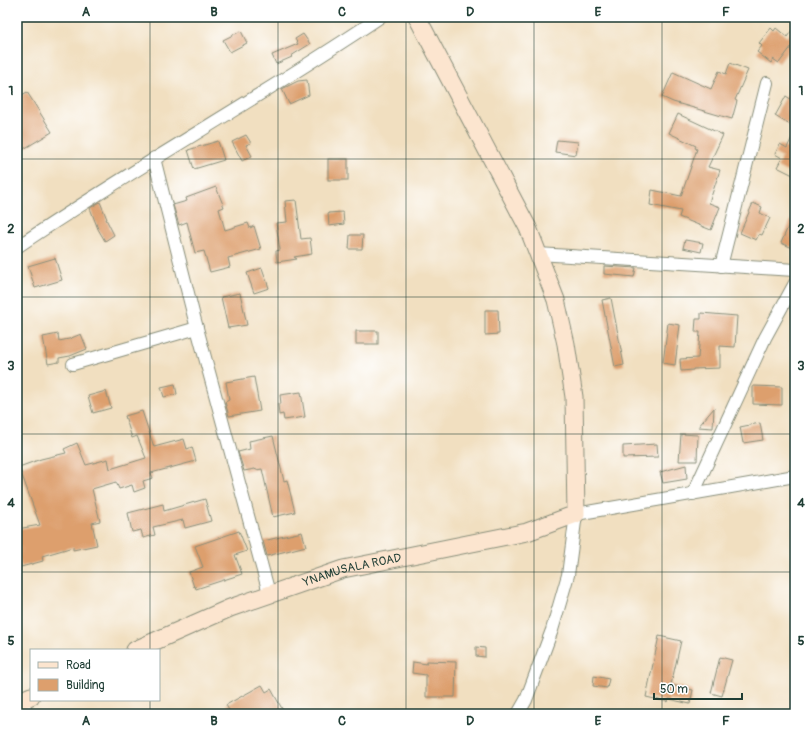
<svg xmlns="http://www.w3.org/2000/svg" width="812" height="731" viewBox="0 0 812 731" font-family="Pangolin,sans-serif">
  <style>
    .building { fill: #dd9f6d }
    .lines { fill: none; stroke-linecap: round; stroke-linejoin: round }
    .street-casing { stroke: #888e7a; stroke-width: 14 }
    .secondary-casing { stroke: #888e7a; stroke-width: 19 }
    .street { stroke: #fff; stroke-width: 12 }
    .secondary { stroke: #fce5cf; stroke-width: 17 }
    .grid { fill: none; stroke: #1f3d34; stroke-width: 1; stroke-opacity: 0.55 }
    .labels { text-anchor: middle; stroke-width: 4; stroke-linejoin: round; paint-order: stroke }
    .street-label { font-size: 12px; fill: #1f3d34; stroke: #fff }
    .neatline { fill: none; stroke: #1f3d34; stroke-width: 1.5 }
    .grid-label { font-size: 13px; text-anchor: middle; font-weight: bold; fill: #1f3d34 }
  </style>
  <rect width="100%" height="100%" fill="#fff"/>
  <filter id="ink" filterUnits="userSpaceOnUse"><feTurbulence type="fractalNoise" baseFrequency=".025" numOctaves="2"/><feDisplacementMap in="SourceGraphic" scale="8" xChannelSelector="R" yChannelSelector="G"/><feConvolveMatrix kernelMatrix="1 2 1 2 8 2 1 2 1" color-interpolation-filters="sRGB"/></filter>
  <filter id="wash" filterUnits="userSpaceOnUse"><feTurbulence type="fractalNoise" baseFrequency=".012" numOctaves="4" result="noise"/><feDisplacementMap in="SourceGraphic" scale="16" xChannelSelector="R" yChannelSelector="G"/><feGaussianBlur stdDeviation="0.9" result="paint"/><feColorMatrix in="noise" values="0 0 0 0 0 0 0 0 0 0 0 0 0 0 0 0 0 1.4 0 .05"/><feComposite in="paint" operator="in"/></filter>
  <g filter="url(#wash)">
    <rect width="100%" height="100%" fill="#f1dfc0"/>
    <g id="blocks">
      <g class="building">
        <polygon points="795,26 795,42 779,63 773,59 771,63 757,52 762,46 759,43 771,28 774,31 776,28 787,37"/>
        <polygon points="241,31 247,43 230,52 223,40"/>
        <polygon points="303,34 310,44 291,56 292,57 276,64 272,55 298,44 295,39"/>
        <polygon points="730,63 748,70 735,100 737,101 732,119 673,102 662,97 673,72 711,89 719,71 726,74"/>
        <polygon points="307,80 309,95 289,104 282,89 298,81"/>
        <polygon points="27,92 52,132 17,153 17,98"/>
        <polygon points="786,96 795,102 795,128 775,116"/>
        <polygon points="678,114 723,135 708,167 720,170 709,203 720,207 711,230 679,217 681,211 650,205 652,190 681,196 697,149 695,148 696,146 669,133"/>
        <polygon points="795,131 795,176 777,167 782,158 775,154 780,144 787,148"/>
        <polygon points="246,135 251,143 246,145 252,156 242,161 232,142"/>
        <polygon points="557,140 578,142 576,155 555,152"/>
        <polygon points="218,141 224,160 194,169 188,150"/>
        <rect x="328" y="159" width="20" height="21"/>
        <polygon points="216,187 224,207 219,209 225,230 248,223 250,228 254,226 261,249 228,258 230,267 210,272 204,251 195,253 187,222 179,225 173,205 187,201 186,198"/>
        <polygon points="296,200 301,239 310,238 312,254 294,257 297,259 277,262 276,251 280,250 276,223 287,222 285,201"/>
        <polygon points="100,202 107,219 106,219 114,235 105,241 98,229 90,208"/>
        <polygon points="753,203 762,207 760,213 770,218 762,235 759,234 756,240 740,233"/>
        <polygon points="795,211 795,249 781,243"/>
        <polygon points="343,212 344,224 329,226 328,213"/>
        <polygon points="350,235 363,235 362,249 349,249"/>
        <polygon points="685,240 703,243 701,252 683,248"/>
        <polygon points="55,258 62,280 35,288 28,266"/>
        <polygon points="604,266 636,268 634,277 604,274"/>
        <polygon points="262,268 269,288 254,293 247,273"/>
        <polygon points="240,293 247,325 228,328 221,297"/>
        <polygon points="611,298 624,365 615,367 602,300"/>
        <polygon points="485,310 498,310 499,334 485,335"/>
        <polygon points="701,313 737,316 735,347 720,346 720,368 693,369 693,370 681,371 680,359 698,358 700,332 695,332 696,319 701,319"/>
        <polygon points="668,323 680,325 675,365 663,363"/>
        <rect x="356" y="331" width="22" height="13"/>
        <polygon points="58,334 59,341 69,339 81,334 87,349 70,356 59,358 59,362 48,364 43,337"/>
        <polygon points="254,377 260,411 229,416 225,402 229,400 226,382"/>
        <polygon points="175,384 177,394 164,397 161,387"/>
        <polygon points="753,386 782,387 782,405 753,404"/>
        <polygon points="106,391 111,408 93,413 88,396"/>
        <polygon points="301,392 305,417 284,420 283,414 279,415 278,404 281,404 280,395"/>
        <polygon points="714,408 713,428 698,427"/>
        <polygon points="142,411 154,447 184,439 187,449 192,447 196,461 151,473 153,478 143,481 145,488 134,492 132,485 119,489 116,482 92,489 100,521 92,523 97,545 73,550 73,547 42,556 43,561 21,567 17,553 17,529 40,525 19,467 41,459 66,453 64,449 77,443 86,465 108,459 110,469 146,458 137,436 132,438 125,416"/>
        <polygon points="760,423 763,440 743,443 740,427"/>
        <polygon points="681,434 698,435 697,461 679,461"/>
        <polygon points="273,436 284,481 287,480 295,512 273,517 262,469 256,470 255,469 244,471 238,452 250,449 249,441"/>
        <polygon points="657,444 658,457 623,458 623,446"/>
        <polygon points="686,465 687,479 663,483 660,472"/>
        <polygon points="205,499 211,521 185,528 183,520 153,527 155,535 143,538 141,530 132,532 128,513 163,504 164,511"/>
        <polygon points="239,531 247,551 235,555 242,574 196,589 195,586 194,587 189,572 203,567 195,546"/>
        <polygon points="302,532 306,546 267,556 263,541"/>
        <polygon points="659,636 681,641 671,685 693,690 690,704 669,699 668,702 646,697"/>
        <polygon points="476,647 485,648 485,657 476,656"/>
        <polygon points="720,657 732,660 722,696 711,693"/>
        <polygon points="427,661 456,662 455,697 426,697 426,675 412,673 413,662 427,664"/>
        <polygon points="594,676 609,679 607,688 593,686"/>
        <polygon points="262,685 266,692 271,689 285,714 231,714 226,705"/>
      </g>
    </g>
  </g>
  <g filter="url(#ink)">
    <use href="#blocks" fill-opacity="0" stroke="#888e7a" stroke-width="1"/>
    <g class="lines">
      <defs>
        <g id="street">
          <polyline points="154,158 194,317 269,593"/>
          <path d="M17,247C136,166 262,97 380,17"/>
          <polyline points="538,254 795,270"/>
          <polyline points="721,266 767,83"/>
          <polyline points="73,364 197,328"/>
          <polyline points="693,494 765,338 795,283"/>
          <polyline points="22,700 27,714"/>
          <polyline points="518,714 526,700 552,630 568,575 576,514 795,476"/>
        </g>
        <g id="secondary">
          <path id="s1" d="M135,650L230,608L343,569L527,532L576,514L574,397L566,344L556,300L528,228L417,17"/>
          <polyline points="17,702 31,696"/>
        </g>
      </defs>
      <use href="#street" class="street-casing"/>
      <use href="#secondary" class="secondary-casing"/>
      <use href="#street" class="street"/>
      <use href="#secondary" class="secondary"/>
    </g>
  </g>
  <path class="grid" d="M150,17V650M278,17V714M406,17V714M534,17V714M662,17V714M17,159H795M17,297H795M17,434H795M17,572H795M150,700V714"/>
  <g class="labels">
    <g class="street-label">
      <text dy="4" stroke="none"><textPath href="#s1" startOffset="232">YNAMUSALA ROAD</textPath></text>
    </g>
  </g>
  <rect width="812" height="731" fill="none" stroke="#fff" stroke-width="44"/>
  <rect x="30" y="649" width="130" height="52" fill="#ffffff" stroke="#a5b1ae"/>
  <rect x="38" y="662" width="20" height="6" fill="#fce5cf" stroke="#a5b1ae"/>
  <text x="66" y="669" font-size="12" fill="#1f3d34">Road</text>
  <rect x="38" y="679" width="20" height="12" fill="#dd9f6d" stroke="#a5b1ae"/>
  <text x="66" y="689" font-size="12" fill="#1f3d34">Building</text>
  <path d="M654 693v6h88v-6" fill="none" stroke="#1f3d34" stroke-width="2"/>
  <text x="660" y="693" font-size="12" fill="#1f3d34" stroke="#ffffff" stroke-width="3" paint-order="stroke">50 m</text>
  <rect x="22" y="22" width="768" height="687" class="neatline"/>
  <g class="grid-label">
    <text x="86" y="16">A</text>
    <text x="214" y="16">B</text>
    <text x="342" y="16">C</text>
    <text x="470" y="16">D</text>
    <text x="598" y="16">E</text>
    <text x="726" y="16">F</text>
    <text x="11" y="95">1</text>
    <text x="801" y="95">1</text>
    <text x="11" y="233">2</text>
    <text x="801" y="233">2</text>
    <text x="11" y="370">3</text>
    <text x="801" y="370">3</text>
    <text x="11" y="507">4</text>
    <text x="801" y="507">4</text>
    <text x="11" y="645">5</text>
    <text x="801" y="645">5</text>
    <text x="86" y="725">A</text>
    <text x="214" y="725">B</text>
    <text x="342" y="725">C</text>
    <text x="470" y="725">D</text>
    <text x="598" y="725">E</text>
    <text x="726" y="725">F</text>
  </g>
</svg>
